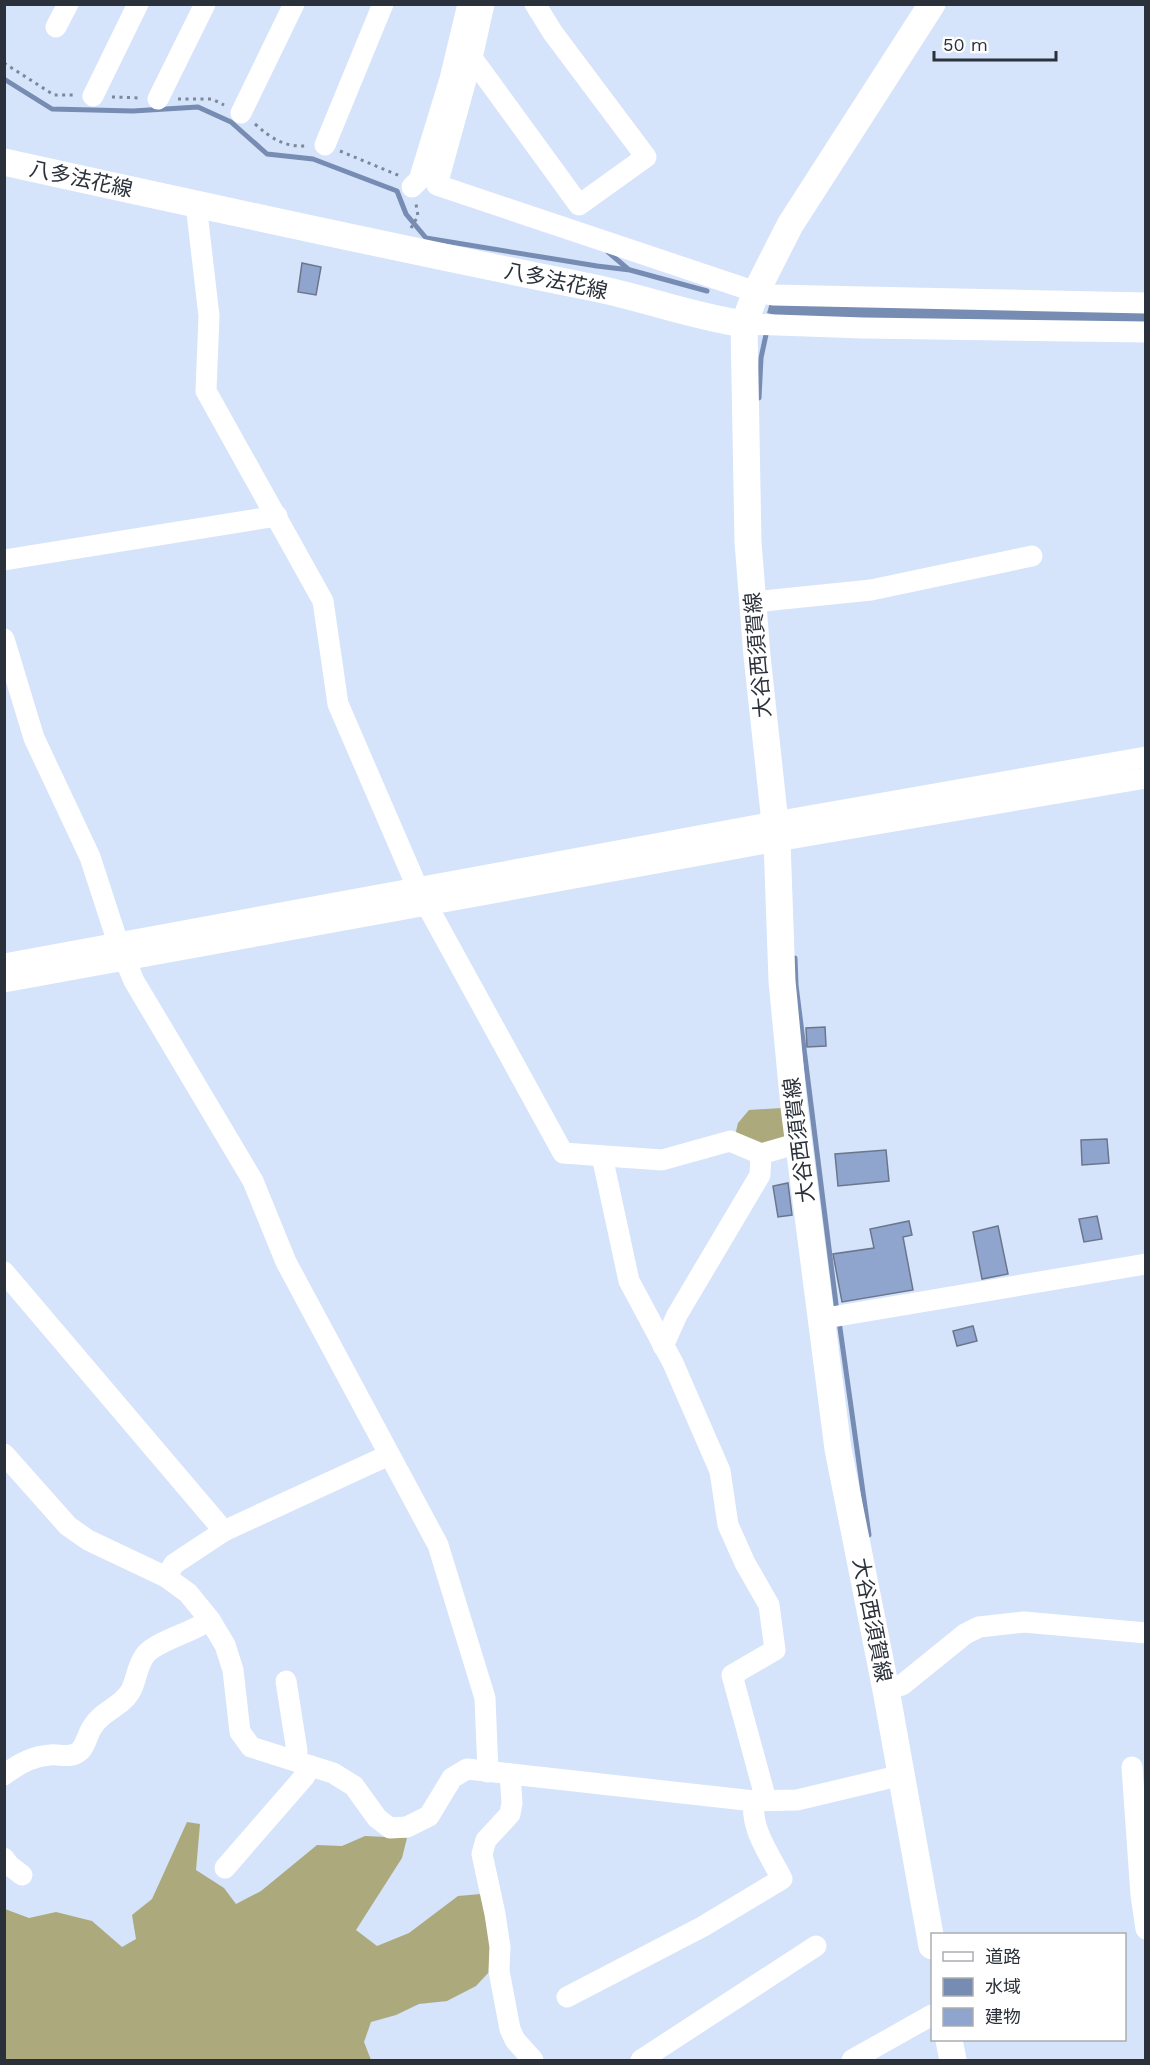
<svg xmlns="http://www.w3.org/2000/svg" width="1150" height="2065" viewBox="0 0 1150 2065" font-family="'Work Sans','Noto Sans JP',sans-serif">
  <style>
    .forest { fill: #acaa7c }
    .water { fill: #778cb2 }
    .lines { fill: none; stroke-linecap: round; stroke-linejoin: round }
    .stream { stroke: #778cb2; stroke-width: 5 }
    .building { fill: #90a5cd; stroke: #6b768c; stroke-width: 1.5 }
    .path { stroke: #7d8797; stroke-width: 3; stroke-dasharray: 3 4.5; stroke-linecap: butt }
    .minor { stroke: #fff; stroke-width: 21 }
    .major { stroke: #fff; stroke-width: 27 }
    .labels { text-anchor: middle; stroke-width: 4.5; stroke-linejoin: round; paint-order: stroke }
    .street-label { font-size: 21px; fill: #2b313a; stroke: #fff }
  </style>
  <rect width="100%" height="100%" fill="#d5e3fb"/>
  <g class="forest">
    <polygon points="782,1108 789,1136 777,1148 734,1140 738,1123 749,1110"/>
    <polygon points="187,1822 200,1824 196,1870 224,1888 236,1904 261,1891 317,1845 342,1846 365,1836 407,1838 402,1858 356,1930 377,1946 409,1933 458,1896 481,1894 490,1939 489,1972 476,1986 447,2001 419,2004 396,2015 371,2022 364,2042 371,2060 5,2060 5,1909 29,1918 56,1912 92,1921 122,1947 136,1939 132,1915 152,1899"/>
  </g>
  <polygon class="water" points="771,299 1145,309 1146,325 865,320 775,315 767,313"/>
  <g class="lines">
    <g class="stream">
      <polyline points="4,79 52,109 133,111 198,107 231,122 267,154 313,159 397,191 406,214 426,238 597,266 630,270 707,291"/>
      <polyline points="608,252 628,269"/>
      <polyline points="759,398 761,358 767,330"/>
      <polyline points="795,958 796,985 837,1312"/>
      <polyline points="839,1321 869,1535"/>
    </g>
  </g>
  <g class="building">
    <polygon points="302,263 321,267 316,295 298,292"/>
    <polygon points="825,1027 826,1046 807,1047 806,1028"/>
    <polygon points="1107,1139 1109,1163 1082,1165 1081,1140"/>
    <polygon points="886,1150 889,1181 838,1186 835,1154"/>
    <polygon points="788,1183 792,1215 778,1217 773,1186"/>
    <polygon points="1097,1216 1102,1239 1084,1242 1079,1219"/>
    <polygon points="909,1221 912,1235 903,1237 913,1290 842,1302 833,1254 874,1248 870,1229"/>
    <polygon points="998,1226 1008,1274 982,1279 973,1232"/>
    <polygon points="973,1326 977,1341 957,1346 953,1331"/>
  </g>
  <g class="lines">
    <g class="path">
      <polyline points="4,63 54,95 75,95"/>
      <polyline points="112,97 141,98"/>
      <polyline points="178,99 212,99 224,105"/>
      <path d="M255,124C272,139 284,147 307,146"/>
      <polyline points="340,151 400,176"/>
      <polyline points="411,228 418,216 416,204"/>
    </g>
    <g class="minor">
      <polyline points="484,4 472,58 437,185 756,292 773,295 1146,303"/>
      <polyline points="56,27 68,4"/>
      <polyline points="472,58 579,205 646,157 553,33 535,4"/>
      <polyline points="93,96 138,4"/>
      <polyline points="158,99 205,4"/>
      <polyline points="241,113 294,4"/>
      <polyline points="325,145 383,4"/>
      <polyline points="412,187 419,180 450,79 468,4"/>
      <polyline points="196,204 209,316 206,391 323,601 338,704 418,889 563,1153 662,1160 730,1141 761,1154 799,1143"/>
      <polyline points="744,324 863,328 1146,332"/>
      <polyline points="4,560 277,516"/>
      <polyline points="753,602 871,590 1032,556"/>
      <polyline points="4,639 34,738 90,857 118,943 134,981 253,1181 286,1262 438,1545 485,1698 488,1772"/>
      <polyline points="4,964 775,822 1146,757"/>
      <polyline points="4,982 777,841 1146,778"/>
      <polyline points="602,1156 629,1281 673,1363 720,1471 728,1525 745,1563 769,1605 775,1650 732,1675 766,1800"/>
      <polyline points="4,1272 224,1531 389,1455"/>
      <polyline points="820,1319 1146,1264"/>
      <polyline points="663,1346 677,1315 760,1175 761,1154"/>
      <polyline points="4,1454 68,1526 88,1540 166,1577 188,1593 210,1620 225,1645 233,1670 240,1732 251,1747 333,1773 354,1786 377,1818 390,1828 407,1827 429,1816 452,1778 467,1769 754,1801 797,1800 902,1775"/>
      <polyline points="166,1577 174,1564 224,1531"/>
      <polyline points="286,1681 297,1751 296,1761"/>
      <polyline points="886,1690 902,1685 965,1634 979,1627 1024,1622 1146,1633"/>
      <polyline points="1132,1767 1141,1895 1146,1929"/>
      <polyline points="510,1774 512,1803 510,1814 486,1840 482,1854 495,1914 500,1947 499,1971 510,2029 515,2040 533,2060"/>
      <path d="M4,1775C18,1764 33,1756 50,1755C59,1754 69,1758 77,1753C86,1748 87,1734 93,1726C102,1711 121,1707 130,1692C137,1681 136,1666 146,1654C157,1641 193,1632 210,1620"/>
      <polyline points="4,1858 9,1865 22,1875"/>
      <polyline points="225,1868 304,1777 311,1766"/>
      <path d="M567,1997L702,1927L782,1879C770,1855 750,1829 754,1801"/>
      <polyline points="641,2060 816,1946"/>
      <polyline points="852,2060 932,2015"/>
    </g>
    <g class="major">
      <polyline points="932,4 790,225 756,292 744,324 748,542 757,656 777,841 782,981 794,1107 838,1449 886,1690 932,1946"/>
      <path d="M4,162C199,205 394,248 590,287C641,297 691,316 744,324"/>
      <polyline points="949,2040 953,2060"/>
    </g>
  </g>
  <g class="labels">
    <g class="street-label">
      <text transform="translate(81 179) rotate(12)" y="7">八多法花線</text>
      <text transform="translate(556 281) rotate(12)" y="7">八多法花線</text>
      <text transform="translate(758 655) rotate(-95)" y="7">大谷西須賀線</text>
      <text transform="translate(799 1140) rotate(-97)" y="7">大谷西須賀線</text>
      <text transform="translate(872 1620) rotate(79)" y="7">大谷西須賀線</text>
    </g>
  </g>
  <rect width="1150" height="2065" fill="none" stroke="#2b313a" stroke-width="12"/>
  <rect x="931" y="1933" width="195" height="108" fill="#ffffff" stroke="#aaadb0" stroke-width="1.5"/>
  <rect x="943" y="1952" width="30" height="9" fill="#ffffff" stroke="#aaadb0" stroke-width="1.5"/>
  <text x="985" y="1963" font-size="18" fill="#2b313a">道路</text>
  <rect x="943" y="1978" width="30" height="18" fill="#778cb2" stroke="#aaadb0" stroke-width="1.5"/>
  <text x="985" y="1993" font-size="18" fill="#2b313a">水域</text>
  <rect x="943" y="2008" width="30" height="18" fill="#90a5cd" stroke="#aaadb0" stroke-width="1.5"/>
  <text x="985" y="2023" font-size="18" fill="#2b313a">建物</text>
  <path d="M934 51v9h122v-9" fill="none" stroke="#2b313a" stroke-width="3"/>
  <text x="943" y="51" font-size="18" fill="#2b313a" stroke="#ffffff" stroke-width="4.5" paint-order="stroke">50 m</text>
</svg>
